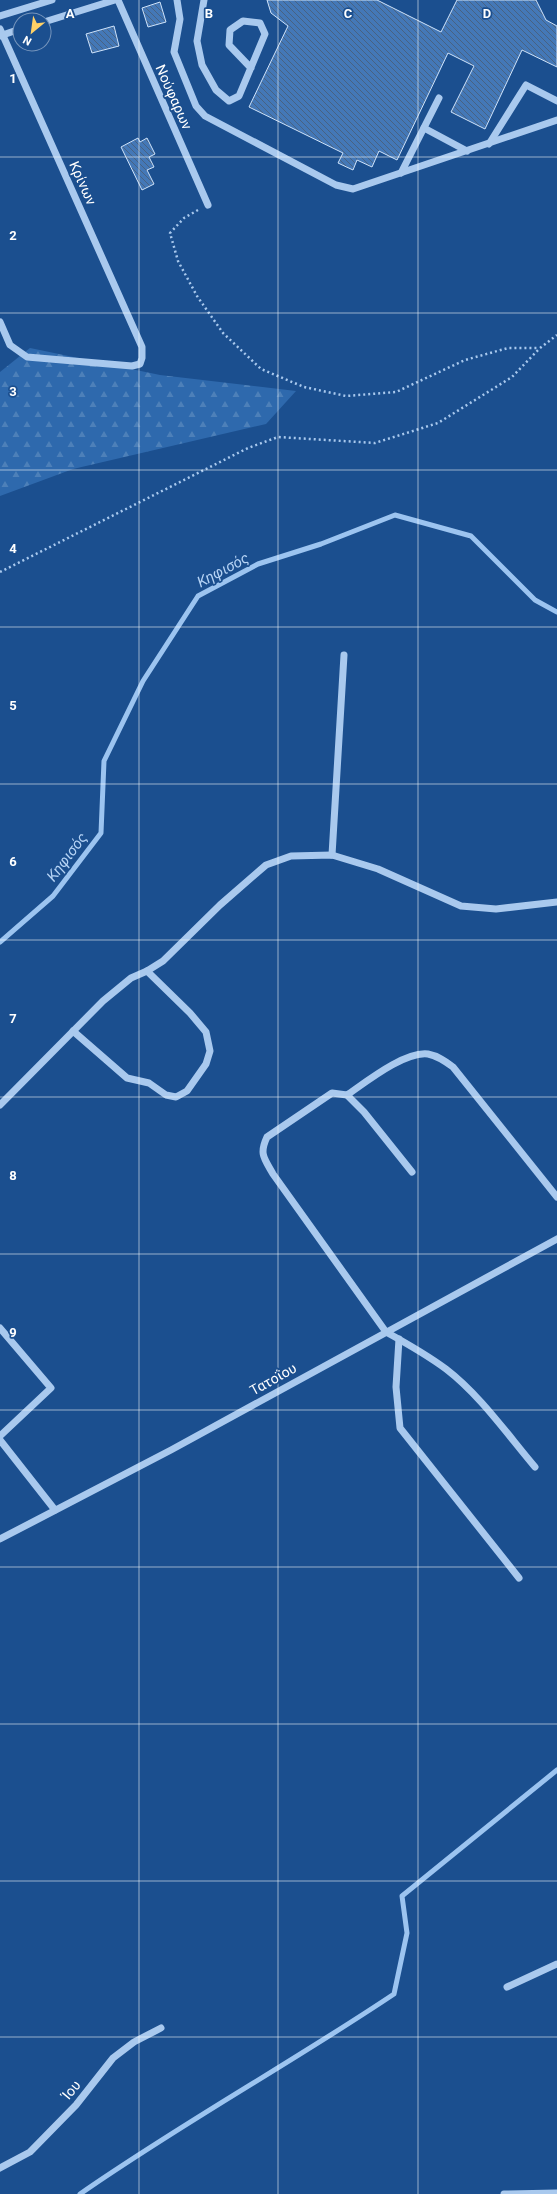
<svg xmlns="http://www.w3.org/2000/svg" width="557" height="2194" viewBox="0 0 557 2194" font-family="Roboto,sans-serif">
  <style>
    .forest { fill: url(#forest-firs) }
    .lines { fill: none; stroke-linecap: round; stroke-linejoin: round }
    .stream { stroke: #9cc4f0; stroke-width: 5 }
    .building { fill: url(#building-back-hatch); stroke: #cfe3fa }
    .path { stroke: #a9c9ee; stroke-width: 2.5; stroke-dasharray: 2 3; stroke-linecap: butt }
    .minor { stroke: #a9c9ee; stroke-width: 7 }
    .grid { fill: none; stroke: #fff; stroke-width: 1; stroke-opacity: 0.55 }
    .labels { text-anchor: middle; stroke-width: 3.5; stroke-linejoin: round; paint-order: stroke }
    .street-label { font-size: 14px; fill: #fff; stroke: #1b4f8f }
    .water-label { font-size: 15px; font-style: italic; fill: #b5d3f5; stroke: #1b4f8f }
    .grid-label { font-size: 13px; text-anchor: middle; font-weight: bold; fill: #fff; stroke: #1b4f8f; stroke-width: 3.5; stroke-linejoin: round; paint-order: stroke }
  </style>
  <defs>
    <pattern id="forest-firs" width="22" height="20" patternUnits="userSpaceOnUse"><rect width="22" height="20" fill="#2e69ad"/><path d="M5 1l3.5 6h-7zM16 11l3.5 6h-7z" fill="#4d80b9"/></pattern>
    <pattern id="building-back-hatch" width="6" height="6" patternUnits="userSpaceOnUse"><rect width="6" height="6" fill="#4478b7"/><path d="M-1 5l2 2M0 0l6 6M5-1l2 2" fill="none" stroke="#486282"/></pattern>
  </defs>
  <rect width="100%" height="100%" fill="#1b4f8f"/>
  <polygon class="forest" points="30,348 160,375 296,391 266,424 73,469 0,496 0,372"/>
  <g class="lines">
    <g class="stream">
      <polyline points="0,942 53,896 101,833 104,761 143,681 198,596 258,564 321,544 395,515 471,536 535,600 557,612"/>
      <path d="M80,2194C182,2123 291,2063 394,1994L407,1933L402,1896L557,1770"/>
    </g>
  </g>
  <g class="building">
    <polygon points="267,0 377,0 441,32 457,0 536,0 546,20 557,26 557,67 522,50 485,129 451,112 474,66 448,53 397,160 379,151 372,167 357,160 353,170 338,163 343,153 249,107 288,26 271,13"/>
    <polygon points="160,2 166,22 148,27 142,8"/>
    <polygon points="114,26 119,46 92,53 86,34"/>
    <polygon points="138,138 140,142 147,138 155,154 149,157 154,167 147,170 154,184 142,190 121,147"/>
  </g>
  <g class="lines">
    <g class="path">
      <polyline points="198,210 184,218 170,233 178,261 197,296 223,333 261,369 304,387 346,396 396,392 465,360 508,348 539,348"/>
      <polyline points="0,572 248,448 278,437 375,443 438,423 512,377 540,348 557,335"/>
    </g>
    <g class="minor">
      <polyline points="118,0 208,205"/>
      <polyline points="177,0 180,19 174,52 196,106 205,116 336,185 353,189 557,120"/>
      <polyline points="204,0 197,41 202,65 216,90 229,101 239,96 265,34 260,23 243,21 230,30 229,45 251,68"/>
      <polyline points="0,16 52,0"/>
      <polyline points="44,22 115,0"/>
      <polyline points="0,29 142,347 142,358 140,364 132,366 27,357 10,345 0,322"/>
      <polyline points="0,36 20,29"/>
      <polyline points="424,128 467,151"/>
      <polyline points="489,144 526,85 557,101"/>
      <polyline points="401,173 439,98"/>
      <polyline points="332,855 344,655"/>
      <polyline points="73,1031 127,1078 149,1083 166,1095 176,1097 187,1091 206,1064 210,1051 206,1032 190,1013 147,971"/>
      <path d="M347,1095C366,1082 405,1051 428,1054C438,1056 445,1061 453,1067L557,1197"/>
      <polyline points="0,1105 103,1001 131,978 147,971 163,961 220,905 266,865 291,856 332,855 378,869 461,906 496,909 557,902"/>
      <path d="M412,1172L364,1112L347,1095L332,1093L267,1137C259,1154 264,1158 273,1174L386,1332C406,1343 427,1355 446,1369C480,1395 507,1434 535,1467"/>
      <polyline points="0,1328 51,1388 0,1436"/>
      <polyline points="399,1339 396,1387 400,1428 519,1578"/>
      <polyline points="0,1440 55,1510"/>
      <polyline points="0,1539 171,1450 557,1239"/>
      <polyline points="507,1987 557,1964"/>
      <polyline points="0,2168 30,2152 76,2105 113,2058 134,2042 161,2028"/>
      <polyline points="504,2194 557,2193"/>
    </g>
  </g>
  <path class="grid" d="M139,0V2194M278,0V2194M418,0V2194M0,157H557M0,313H557M0,470H557M0,627H557M0,784H557M0,940H557M0,1097H557M0,1254H557M0,1410H557M0,1567H557M0,1724H557M0,1881H557M0,2037H557"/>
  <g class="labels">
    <g class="street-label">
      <text transform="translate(174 97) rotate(66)" y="5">Νούφαρων</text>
      <text transform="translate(83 183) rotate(66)" y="5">Κρίνων</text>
      <text transform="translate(273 1379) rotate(-29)" y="5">Τατοΐου</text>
      <text transform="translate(71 2090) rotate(-50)" y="5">Ίου</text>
    </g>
    <g class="water-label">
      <text transform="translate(223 570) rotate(-28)" y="5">Κηφισός</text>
      <text transform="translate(67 857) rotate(-53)" y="5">Κηφισός</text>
    </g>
  </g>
  <g class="grid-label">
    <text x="70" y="18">A</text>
    <text x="209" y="18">B</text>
    <text x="348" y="18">C</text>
    <text x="487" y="18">D</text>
    <text x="13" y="83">1</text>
    <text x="13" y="240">2</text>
    <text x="13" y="396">3</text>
    <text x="13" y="553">4</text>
    <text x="13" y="710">5</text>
    <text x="13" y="866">6</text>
    <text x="13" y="1023">7</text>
    <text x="13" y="1180">8</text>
    <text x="13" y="1337">9</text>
  </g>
  <g transform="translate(32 32) rotate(209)"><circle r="19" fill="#1b4f8f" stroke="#7695bc"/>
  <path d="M0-3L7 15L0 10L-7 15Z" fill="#ffd166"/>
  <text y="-6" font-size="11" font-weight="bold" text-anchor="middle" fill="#ffffff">N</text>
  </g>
</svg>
